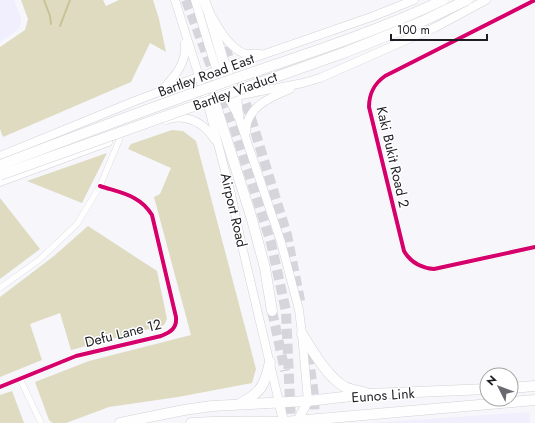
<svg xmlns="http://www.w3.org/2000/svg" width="535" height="423" viewBox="0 0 535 423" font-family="Jost,sans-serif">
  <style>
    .built { fill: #f1effd }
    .green { fill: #dedbc1 }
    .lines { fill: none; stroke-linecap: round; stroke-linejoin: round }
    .stream { stroke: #c8c297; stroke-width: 2 }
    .highway-tunnel { stroke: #d6d5db; stroke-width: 10; stroke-dasharray: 10 5; stroke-linecap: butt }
    .street-casing { stroke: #d3d2d7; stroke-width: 6 }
    .secondary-casing { stroke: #d3d2d7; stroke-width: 9 }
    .primary-casing { stroke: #d3d2d7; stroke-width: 10 }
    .highway-casing { stroke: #d3d2d7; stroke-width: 11 }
    .street { stroke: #fefefe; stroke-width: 5.5 }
    .secondary { stroke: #fefefe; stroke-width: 8 }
    .primary { stroke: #fefefe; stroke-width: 9 }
    .highway { stroke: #fefefe; stroke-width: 10 }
    .highway-bridge-casing { stroke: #d3d2d7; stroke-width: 11; stroke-linecap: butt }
    .highway-bridge { stroke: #fefefe; stroke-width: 10 }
    .cycleway-casing { stroke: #fff; stroke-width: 6 }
    .cycleway { stroke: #d6006c; stroke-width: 4 }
    .labels { text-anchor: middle; stroke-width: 3; stroke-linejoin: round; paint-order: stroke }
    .street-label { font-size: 14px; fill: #1e1d23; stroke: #fff }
  </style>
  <rect width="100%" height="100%" fill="#f6f6fb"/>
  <g class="built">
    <polygon points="0,0 14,0 21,18 21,24 18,30 0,42"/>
    <polygon points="529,412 530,423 370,423"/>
  </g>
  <g class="green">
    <polygon points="21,0 103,0 106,6 119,0 153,0 159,19 166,52 150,43 131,82 3,137 0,129 0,47 25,30 28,19"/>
    <polygon points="172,130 183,131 196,141 256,369 252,383 178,397 109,407 66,423 53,423 49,420 35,382 89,361 191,335 154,197 160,194 171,168 128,149 131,144"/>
    <polygon points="107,153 82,203 27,181"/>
    <polygon points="0,198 40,249 0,279"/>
    <polygon points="88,226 157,271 167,319 164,325 71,350 60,313 30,324 42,360 0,377 0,297 54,256"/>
    <polygon points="12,391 24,423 0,423 0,395"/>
  </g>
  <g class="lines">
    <g class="stream">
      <polyline points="44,0 50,16 51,24"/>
      <polyline points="60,26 70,0"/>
    </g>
    <g class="highway-tunnel">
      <polyline points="186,0 233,124 271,243 286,311 291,423"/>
      <polyline points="218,34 226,50 250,115 287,235 301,305"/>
      <polyline points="272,311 285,371"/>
      <polyline points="306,340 314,395 315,423"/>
    </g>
    <defs>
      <g id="street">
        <path d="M535,0L385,76C374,84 369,93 369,107L404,251C411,263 421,268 434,269L535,247"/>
        <polyline points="0,288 39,260 77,224 100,186 120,138"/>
        <polyline points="20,379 41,423"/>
        <path d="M0,387L76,356L161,336C171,332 177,328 176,317L152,215C140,195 121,193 100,186"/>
      </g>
      <g id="secondary">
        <polyline points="175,0 208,105 231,194 242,246 279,402"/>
        <path d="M195,0C206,35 218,85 238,115L281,242L299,310L302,334L308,401"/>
        <path d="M212,17C219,29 228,45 241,52C246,55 253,54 260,54"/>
        <path d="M162,90C175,76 187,63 185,43"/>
        <polyline points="231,97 303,83 320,78 436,27 486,0"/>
        <path d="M166,120C179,115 194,118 205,128C209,131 212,136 215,140"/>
        <path d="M246,132C246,107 269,98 290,89"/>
        <polyline points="0,156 135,101 190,80 374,16 414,0"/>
        <polyline points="0,182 108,142"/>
      </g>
      <g id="primary">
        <polyline points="279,402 284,423"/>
        <polyline points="298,423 298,420 308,401"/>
      </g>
      <g id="highway">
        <polyline points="204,0 209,13 222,57 236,96 238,115"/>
        <polyline points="218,71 215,103 251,216 265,268 272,311"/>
        <path d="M302,334C312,350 328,378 345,387C351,390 359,391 366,393"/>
        <polyline points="511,388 535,386"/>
        <path d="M241,403C262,392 265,384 270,362"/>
        <polyline points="120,423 184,410 212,406 308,401 369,394 487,389"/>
        <path d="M191,423C222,421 253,422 284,422L535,400"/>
      </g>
    </defs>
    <use href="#street" class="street-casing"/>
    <use href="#secondary" class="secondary-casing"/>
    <use href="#primary" class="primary-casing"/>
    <use href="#highway" class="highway-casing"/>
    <use href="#street" class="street"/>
    <use href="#secondary" class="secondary"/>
    <use href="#primary" class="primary"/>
    <use href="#highway" class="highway"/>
    <defs>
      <g id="highway-bridge">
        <path d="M0,165C74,137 147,109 222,83C296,57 372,34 443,0"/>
        <polyline points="0,175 346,52 421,22 467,0"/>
      </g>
    </defs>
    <use href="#highway-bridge" class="highway-bridge-casing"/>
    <use href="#highway-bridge" class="highway-bridge"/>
    <defs>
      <g id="cycleway">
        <path d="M535,0L385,76C374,84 369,93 369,107L404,251C411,263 421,268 434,269L535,247"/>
        <path d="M0,387L76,356L161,336C171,332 177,328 176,317L152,215C140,195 121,193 100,186"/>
      </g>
    </defs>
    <use href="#cycleway" class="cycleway-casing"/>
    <use href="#cycleway" class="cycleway"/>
  </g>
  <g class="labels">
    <g class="street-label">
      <text transform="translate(206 75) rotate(-20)" y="5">Bartley Road East</text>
      <text transform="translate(235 91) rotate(-20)" y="5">Bartley Viaduct</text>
      <text transform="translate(393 157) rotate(77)" y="5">Kaki Bukit Road 2</text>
      <text transform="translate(234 210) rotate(77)" y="5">Airport Road</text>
      <text transform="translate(123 333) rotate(-14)" y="5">Defu Lane 12</text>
      <text transform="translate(383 395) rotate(-4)" y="5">Eunos Link</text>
    </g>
  </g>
  <g transform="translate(499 387) rotate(312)"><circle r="19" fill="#ffffff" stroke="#a5a5a7"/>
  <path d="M0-3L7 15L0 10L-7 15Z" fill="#6a696f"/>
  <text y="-6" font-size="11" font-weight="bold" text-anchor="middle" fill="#1e1d23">N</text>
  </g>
  <path d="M391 34v6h96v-6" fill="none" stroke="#1e1d23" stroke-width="2"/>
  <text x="397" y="34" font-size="12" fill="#1e1d23" stroke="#ffffff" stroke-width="3" paint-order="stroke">100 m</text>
</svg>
